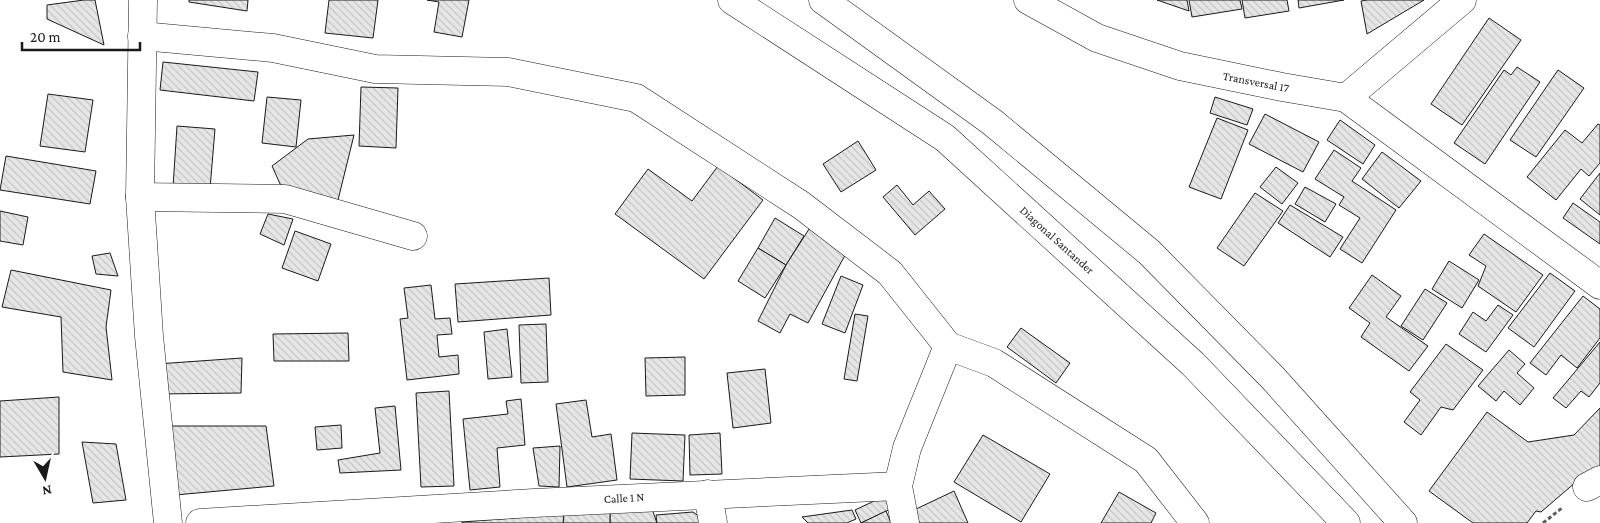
<svg xmlns="http://www.w3.org/2000/svg" width="1600" height="523" viewBox="0 0 1600 523" font-family="'Crimson Pro',serif">
  <style>
    .building { fill: url(#building-back-hatch); stroke: #1a1a1a }
    .lines { fill: none; stroke-linecap: round; stroke-linejoin: round }
    .minor-casing { stroke: #1a1a1a; stroke-width: 29 }
    .primary-casing { stroke: #1a1a1a; stroke-width: 29 }
    .path { stroke: #5f5f5f; stroke-width: 3; stroke-dasharray: 4 2.5; stroke-linecap: butt }
    .minor { stroke: #fff; stroke-width: 28 }
    .primary { stroke: #fff; stroke-width: 28 }
    .labels { text-anchor: middle; stroke-width: 4; stroke-linejoin: round; paint-order: stroke }
    .street-label { font-size: 12px; fill: #1a1a1a; stroke: #fff }
  </style>
  <defs>
    <pattern id="building-back-hatch" width="6" height="6" patternUnits="userSpaceOnUse" patternTransform="scale(1.25)"><rect width="6" height="6" fill="#e6e6e6"/><path d="M-1 5l2 2M0 0l6 6M5-1l2 2" fill="none" stroke="#c5c5c5"/></pattern>
  </defs>
  <rect width="100%" height="100%" fill="#fff"/>
  <g class="building">
    <polygon points="84,0 95,0 104,45 47,19 47,5"/>
    <polygon points="189,0 248,0 247,11 189,2"/>
    <polygon points="329,0 378,0 373,38 325,33"/>
    <polygon points="427,0 469,0 462,37 434,32 439,2"/>
    <polygon points="1157,0 1187,0 1189,11"/>
    <polygon points="1189,0 1240,0 1242,9 1192,17"/>
    <polygon points="1242,0 1287,0 1289,11 1245,18"/>
    <polygon points="1298,0 1344,0 1299,8"/>
    <polygon points="1367,0 1424,0 1367,34 1361,1"/>
    <polygon points="1489,18 1521,40 1462,125 1431,104"/>
    <polygon points="163,62 258,72 254,101 160,90"/>
    <polygon points="1517,67 1540,82 1485,164 1454,143 1504,70 1511,75"/>
    <polygon points="1558,70 1584,88 1536,157 1510,140"/>
    <polygon points="361,87 398,88 396,148 359,146"/>
    <polygon points="48,94 93,100 85,152 40,146"/>
    <polygon points="267,97 301,100 296,147 262,143"/>
    <polygon points="1215,97 1253,109 1247,125 1210,113"/>
    <polygon points="1265,114 1319,142 1303,172 1249,144"/>
    <polygon points="1217,118 1248,130 1221,199 1189,187"/>
    <polygon points="1340,120 1375,145 1363,164 1327,140"/>
    <polygon points="1598,124 1600,125 1600,163 1589,176 1581,169 1556,200 1527,177 1565,130 1582,143"/>
    <polygon points="177,126 215,129 210,189 173,187"/>
    <polygon points="354,135 338,200 281,186 272,166 308,139"/>
    <polygon points="858,141 876,170 841,192 823,164"/>
    <polygon points="1334,150 1361,168 1352,181 1396,210 1362,263 1340,249 1360,218 1339,205 1344,197 1315,179"/>
    <polygon points="1382,152 1421,181 1399,208 1362,179"/>
    <polygon points="6,156 96,171 90,204 0,190"/>
    <polygon points="718,166 763,200 704,279 615,214 648,169 692,201"/>
    <polygon points="1276,167 1298,183 1282,204 1260,187"/>
    <polygon points="1600,173 1600,215 1580,199"/>
    <polygon points="897,185 913,205 929,191 945,209 915,235 883,197"/>
    <polygon points="1305,187 1336,204 1325,222 1295,204"/>
    <polygon points="1255,193 1283,211 1244,266 1217,248"/>
    <polygon points="1573,203 1600,222 1600,244 1563,218"/>
    <polygon points="1290,205 1343,237 1330,257 1278,223"/>
    <polygon points="0,211 28,217 23,245 0,241"/>
    <polygon points="268,214 293,219 284,245 260,234"/>
    <polygon points="775,218 804,236 786,265 758,248"/>
    <polygon points="811,226 849,248 808,323 790,314 780,333 758,321 786,265"/>
    <polygon points="295,231 331,244 318,281 282,268"/>
    <polygon points="1484,234 1543,275 1516,312 1478,286 1486,266 1469,255"/>
    <polygon points="758,248 786,265 765,298 738,281"/>
    <polygon points="110,253 118,276 96,274 92,256"/>
    <polygon points="1449,261 1479,280 1462,308 1432,289"/>
    <polygon points="11,270 111,290 106,327 112,380 63,372 61,317 2,307"/>
    <polygon points="1550,273 1575,291 1534,347 1508,328"/>
    <polygon points="1372,275 1401,296 1386,317 1428,346 1409,371 1361,337 1370,323 1349,308"/>
    <polygon points="841,276 863,285 845,333 822,324"/>
    <polygon points="549,278 551,315 458,322 455,284"/>
    <polygon points="431,285 435,319 450,318 452,334 437,335 439,357 458,355 459,374 407,380 400,319 408,318 404,288"/>
    <polygon points="1425,289 1447,303 1423,340 1401,326"/>
    <polygon points="1583,296 1600,309 1600,338 1577,368 1561,355 1546,375 1530,363"/>
    <polygon points="1498,305 1513,315 1486,352 1459,334 1473,312 1486,321"/>
    <polygon points="855,314 868,316 857,381 844,379"/>
    <polygon points="546,324 548,382 521,383 519,325"/>
    <polygon points="1021,328 1070,363 1056,383 1007,347"/>
    <polygon points="507,329 512,377 488,379 484,332"/>
    <polygon points="348,333 349,361 274,361 273,334"/>
    <polygon points="1600,342 1600,383 1589,397 1581,391 1566,408 1553,398"/>
    <polygon points="1446,344 1483,370 1453,410 1441,407 1421,435 1404,422 1420,400 1410,392"/>
    <polygon points="1509,350 1525,364 1517,373 1534,388 1520,405 1504,391 1496,401 1478,386"/>
    <polygon points="685,357 685,395 646,396 645,358"/>
    <polygon points="242,358 241,393 159,394 157,364"/>
    <polygon points="765,369 771,423 733,428 727,373"/>
    <polygon points="449,391 454,486 421,487 416,393"/>
    <polygon points="59,397 59,454 0,457 0,401"/>
    <polygon points="521,399 525,445 497,448 500,487 470,490 463,419 508,414 506,401"/>
    <polygon points="586,400 592,437 611,434 617,480 567,487 556,404"/>
    <polygon points="395,406 401,470 340,473 338,460 380,453 375,408"/>
    <polygon points="1600,408 1600,469 1590,470 1541,512 1536,511 1527,523 1473,523 1429,491 1487,412 1528,442 1574,435"/>
    <polygon points="341,425 342,448 317,450 315,427"/>
    <polygon points="170,426 266,426 274,486 175,495"/>
    <polygon points="632,433 685,435 683,481 630,479"/>
    <polygon points="720,433 722,474 690,475 689,435"/>
    <polygon points="983,435 1050,474 1021,522 954,482"/>
    <polygon points="82,442 116,444 126,500 93,503"/>
    <polygon points="560,446 559,487 539,486 533,448"/>
    <polygon points="954,491 968,523 919,523 914,510"/>
    <polygon points="1119,492 1156,513 1151,523 1101,523"/>
    <polygon points="889,494 895,507 861,523 855,510"/>
    <polygon points="652,509 657,523 610,523 610,511"/>
    <polygon points="852,510 856,519 847,523 808,523 802,517"/>
    <polygon points="610,511 610,523 563,523 564,514"/>
    <polygon points="886,511 891,523 861,523"/>
    <polygon points="693,512 704,520 704,523 657,523 656,515"/>
    <polygon points="564,514 563,523 462,523 462,522"/>
  </g>
  <g class="lines">
    <defs>
      <g id="minor">
        <polyline points="143,0 140,197 149,336 168,523"/>
        <polyline points="1028,0 1097,38 1180,66 1282,87 1346,98 1600,285"/>
        <polyline points="142,36 273,48 375,69 508,72 636,98 801,205 890,273 948,346 994,363 1146,460 1195,523"/>
        <polyline points="1346,98 1462,0"/>
        <polyline points="140,197 285,199 413,236"/>
        <polyline points="1587,487 1600,480"/>
        <polyline points="708,494 713,523"/>
        <polyline points="200,523 534,503 898,486"/>
        <polyline points="905,523 898,486 907,448 948,346"/>
      </g>
      <g id="primary">
        <polyline points="732,0 945,138 1193,364 1346,523"/>
        <polyline points="823,0 992,122 1149,252 1273,378 1403,523"/>
      </g>
    </defs>
    <use href="#minor" class="minor-casing"/>
    <use href="#primary" class="primary-casing"/>
    <polyline class="path" points="1543,523 1562,508"/>
    <use href="#minor" class="minor"/>
    <use href="#primary" class="primary"/>
  </g>
  <g class="labels">
    <g class="street-label">
      <text transform="translate(1256 82) rotate(11)" y="4">Transversal 17</text>
      <text transform="translate(1057 240) rotate(42)" y="4">Diagonal Santander</text>
      <text transform="translate(624 498) rotate(-3)" y="4">Calle 1 N</text>
    </g>
  </g>
  <g transform="translate(45 478) rotate(171)" stroke="#ffffff" stroke-width="4" paint-order="stroke">
  <path d="M0-4L9 19L0 12L-9 19Z" fill="#1a1a1a"/>
  <text y="-8" font-size="14" font-weight="bold" text-anchor="middle" fill="#1a1a1a">N</text>
  </g>
  <path d="M22 42v8h118v-8" fill="none" stroke="#1a1a1a" stroke-width="2.5"/>
  <text x="30" y="42" font-size="15" fill="#1a1a1a" stroke="#ffffff" stroke-width="4" paint-order="stroke">20 m</text>
</svg>
